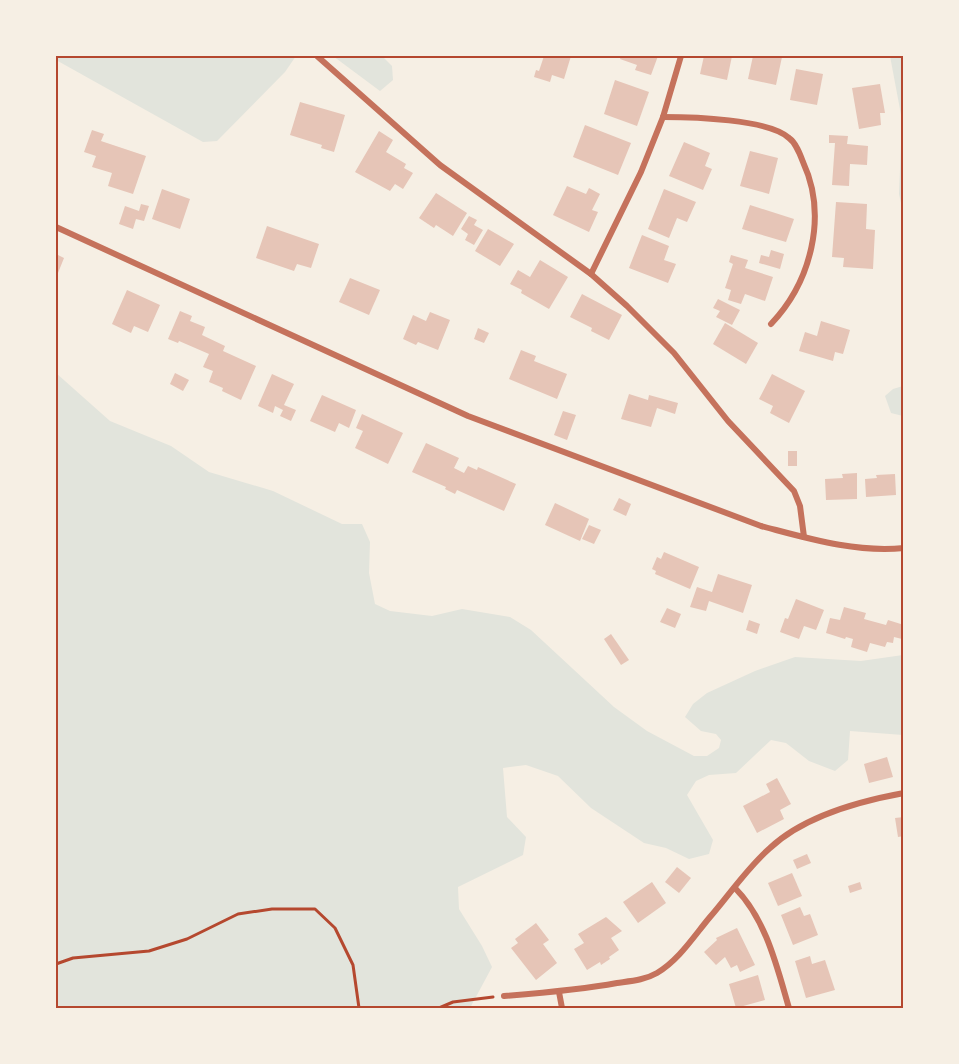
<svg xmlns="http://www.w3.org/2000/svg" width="959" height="1064" viewBox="0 0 959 1064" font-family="'DM Sans',sans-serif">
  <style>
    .green { fill: #e2e4dc }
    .building { fill: #e6c5b7 }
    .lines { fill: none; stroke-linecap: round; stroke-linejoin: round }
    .path { stroke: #b5482f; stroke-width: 3 }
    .minor { stroke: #c5725c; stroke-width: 6 }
    .neatline { fill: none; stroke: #b5482f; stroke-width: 2 }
  </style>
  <rect width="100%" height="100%" fill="#f6efe4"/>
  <g class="green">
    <polygon points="56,56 296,56 285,72 217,141 203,142 56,60"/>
    <polygon points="333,56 382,56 392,66 393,80 380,91"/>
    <polygon points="890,56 903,56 903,212 899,194 902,120"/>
    <polygon points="56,373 110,421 171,446 209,472 273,491 342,524 362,524 370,542 369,573 375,604 390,611 432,616 462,609 510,617 531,630 614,707 647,731 694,756 707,756 719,748 721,740 716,734 701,731 685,717 693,704 707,693 755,671 795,657 861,661 903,655 903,735 850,731 848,760 835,771 809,761 786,743 771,740 736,773 709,775 696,781 687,795 713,840 709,854 689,859 666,848 644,843 591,808 558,776 526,765 503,768 507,817 526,837 523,855 458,887 459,909 482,946 492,967 470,1008 56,1008"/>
    <polygon points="903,386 903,416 891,413 885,396 893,389"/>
  </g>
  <g class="building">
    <polygon points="544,56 571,56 564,79 552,75 550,82 534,77 536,70 539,71"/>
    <polygon points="621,56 658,56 651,75 635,70 637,65 620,59"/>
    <polygon points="704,56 732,56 727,80 700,74"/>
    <polygon points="753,56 782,57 776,85 748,79"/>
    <polygon points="796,69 823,74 817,105 790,100"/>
    <polygon points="615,80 649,92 637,126 604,114"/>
    <polygon points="880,84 885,113 880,113 881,125 859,129 852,88"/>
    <polygon points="300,102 345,115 334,152 321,148 322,145 290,135"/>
    <polygon points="585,125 631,143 618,175 573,157"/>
    <polygon points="92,130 104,134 101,141 146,156 133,194 108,186 112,173 92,167 96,156 84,152"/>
    <polygon points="379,131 393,140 386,152 406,164 404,168 413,173 403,189 395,184 390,191 355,172"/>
    <polygon points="829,135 848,136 847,144 868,146 867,165 850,164 849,186 832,185 835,143 829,143"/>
    <polygon points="684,142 710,153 705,166 712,169 703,190 669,176"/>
    <polygon points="750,151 778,158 769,194 740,186"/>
    <polygon points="567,186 586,194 589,188 600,194 592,210 598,212 589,232 553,215"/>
    <polygon points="162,189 190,199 180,229 152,219"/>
    <polygon points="664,189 696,202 687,222 677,218 669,238 648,229"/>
    <polygon points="436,193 467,213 453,236 436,225 434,228 419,218"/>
    <polygon points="836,202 867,204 866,229 875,230 873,269 843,267 844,258 832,257"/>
    <polygon points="141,204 149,206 144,221 136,219 133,229 119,224 125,206 139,211"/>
    <polygon points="750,205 794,219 786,242 742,229"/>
    <polygon points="469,216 477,220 474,225 483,230 474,245 465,240 468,234 461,229"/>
    <polygon points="267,226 319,244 311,268 297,264 294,271 256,258"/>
    <polygon points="488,229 514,244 500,266 475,251"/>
    <polygon points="642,235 669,246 664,260 676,264 668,283 629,268"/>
    <polygon points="771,250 784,254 780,269 759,263 761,255 769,257"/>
    <polygon points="56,254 64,258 56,278"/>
    <polygon points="731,255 748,260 745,268 773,277 765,301 745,294 741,304 728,300 731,290 725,288 733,264 729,262"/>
    <polygon points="540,260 568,277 549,309 521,293 522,290 510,284 518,270 530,277"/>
    <polygon points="350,278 380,290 369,315 339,302"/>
    <polygon points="127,290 160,305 148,332 134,326 131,333 112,324"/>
    <polygon points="582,294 622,315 609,340 591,331 592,328 570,317"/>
    <polygon points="718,299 740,310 732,325 716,317 720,311 713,308"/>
    <polygon points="180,311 192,316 190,321 205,327 202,335 225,346 223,351 256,366 241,400 222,391 223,388 209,382 213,371 203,367 209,354 179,341 178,343 168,339"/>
    <polygon points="430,312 450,320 438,350 418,342 416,345 403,339 413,315 426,321"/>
    <polygon points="821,321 850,330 843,354 835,352 833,361 799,351 805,332 817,336"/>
    <polygon points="725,323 758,343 746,364 713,344"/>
    <polygon points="478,328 489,333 484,343 474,339"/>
    <polygon points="521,350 536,356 534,361 567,374 557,399 509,379"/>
    <polygon points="175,373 189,380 183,391 170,384"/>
    <polygon points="272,374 294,384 284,405 296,410 291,421 280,416 283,410 275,406 273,413 258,406"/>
    <polygon points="772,374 805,391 789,423 770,413 773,406 759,399"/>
    <polygon points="629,394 648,400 649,395 678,403 675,414 657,408 651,427 621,419"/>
    <polygon points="322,395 356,410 349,428 339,423 335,432 310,421"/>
    <polygon points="563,411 576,415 567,440 554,435"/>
    <polygon points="362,414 403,433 388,464 355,448 363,431 356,428"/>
    <polygon points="426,443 459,458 454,468 464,473 468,466 477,470 478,467 516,484 504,511 457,490 455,494 445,489 446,487 412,472"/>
    <rect x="788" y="451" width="9" height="15"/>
    <polygon points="857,473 857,499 826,500 825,479 843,478 842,474"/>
    <polygon points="895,474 896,495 866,497 865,479 877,478 876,475"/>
    <polygon points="619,498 631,504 626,516 613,510"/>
    <polygon points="555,503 589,519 580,541 545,525"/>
    <polygon points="589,525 601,530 594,544 582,539"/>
    <polygon points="664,552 699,567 690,589 655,574 656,571 652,569 657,557 661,559"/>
    <polygon points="718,574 752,585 743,613 709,601 706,611 690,607 697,587 712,592"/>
    <polygon points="796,599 824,610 816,630 804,626 799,639 780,632 785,618 788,619"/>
    <polygon points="844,607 866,613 864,619 886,625 888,620 904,625 902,639 894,637 893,643 887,642 885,647 870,643 867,652 851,647 853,639 846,637 845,639 826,633 830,618 840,620"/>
    <polygon points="667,608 681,614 675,628 660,622"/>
    <polygon points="749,620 760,624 757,634 746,630"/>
    <polygon points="611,634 629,660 621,665 604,639"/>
    <polygon points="887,757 893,777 869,783 864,764"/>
    <polygon points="777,778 791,804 780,810 784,819 757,833 743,806 770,792 766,784"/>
    <polygon points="904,817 904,836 898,837 895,818"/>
    <polygon points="807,854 811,863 797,869 793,860"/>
    <polygon points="677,867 691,878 679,893 665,882"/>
    <polygon points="792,873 802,896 778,906 768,883"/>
    <polygon points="652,882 666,903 638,923 623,902"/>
    <polygon points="860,882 862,889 850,893 848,886"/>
    <polygon points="800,907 804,916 810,914 818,935 793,945 781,915"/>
    <polygon points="606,917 622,931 611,938 619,950 609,957 610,959 601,965 600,962 587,970 574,949 584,943 578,934"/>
    <polygon points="536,923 549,940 543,944 557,963 536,980 511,948 518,943 515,939"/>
    <polygon points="737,928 755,965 740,972 737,965 731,968 725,957 716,965 704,952 717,940 716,938"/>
    <polygon points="810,956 812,964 825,960 835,990 806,998 795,961"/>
    <polygon points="758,975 765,1000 736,1008 729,984"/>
  </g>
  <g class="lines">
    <g class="path">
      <polyline points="56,964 73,958 149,951 187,939 238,914 272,909 315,909 335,928 353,965 359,1008"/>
      <polyline points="439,1008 453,1002 493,997"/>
    </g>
    <g class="minor">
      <polyline points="317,56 440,165 591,274 627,306 674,353 728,421 794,491 800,506 804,537"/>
      <path d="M663,117C691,117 769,119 789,138C796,143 800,154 803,162C828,216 811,282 771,324"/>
      <path d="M56,227L468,416L761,526C807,538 855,553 904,548"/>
      <polyline points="591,274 641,172 663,117 681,56"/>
      <path d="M735,888C766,919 777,967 789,1008"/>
      <polyline points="559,992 562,1008"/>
      <path d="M504,996C542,993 580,990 617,983C631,981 645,980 657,973C679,960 694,936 710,917C730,894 747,868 770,848C803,817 860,801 904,793"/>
    </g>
  </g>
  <rect width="959" height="1064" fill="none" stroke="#f6efe4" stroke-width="114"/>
  <rect x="57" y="57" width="845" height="950" class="neatline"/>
</svg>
